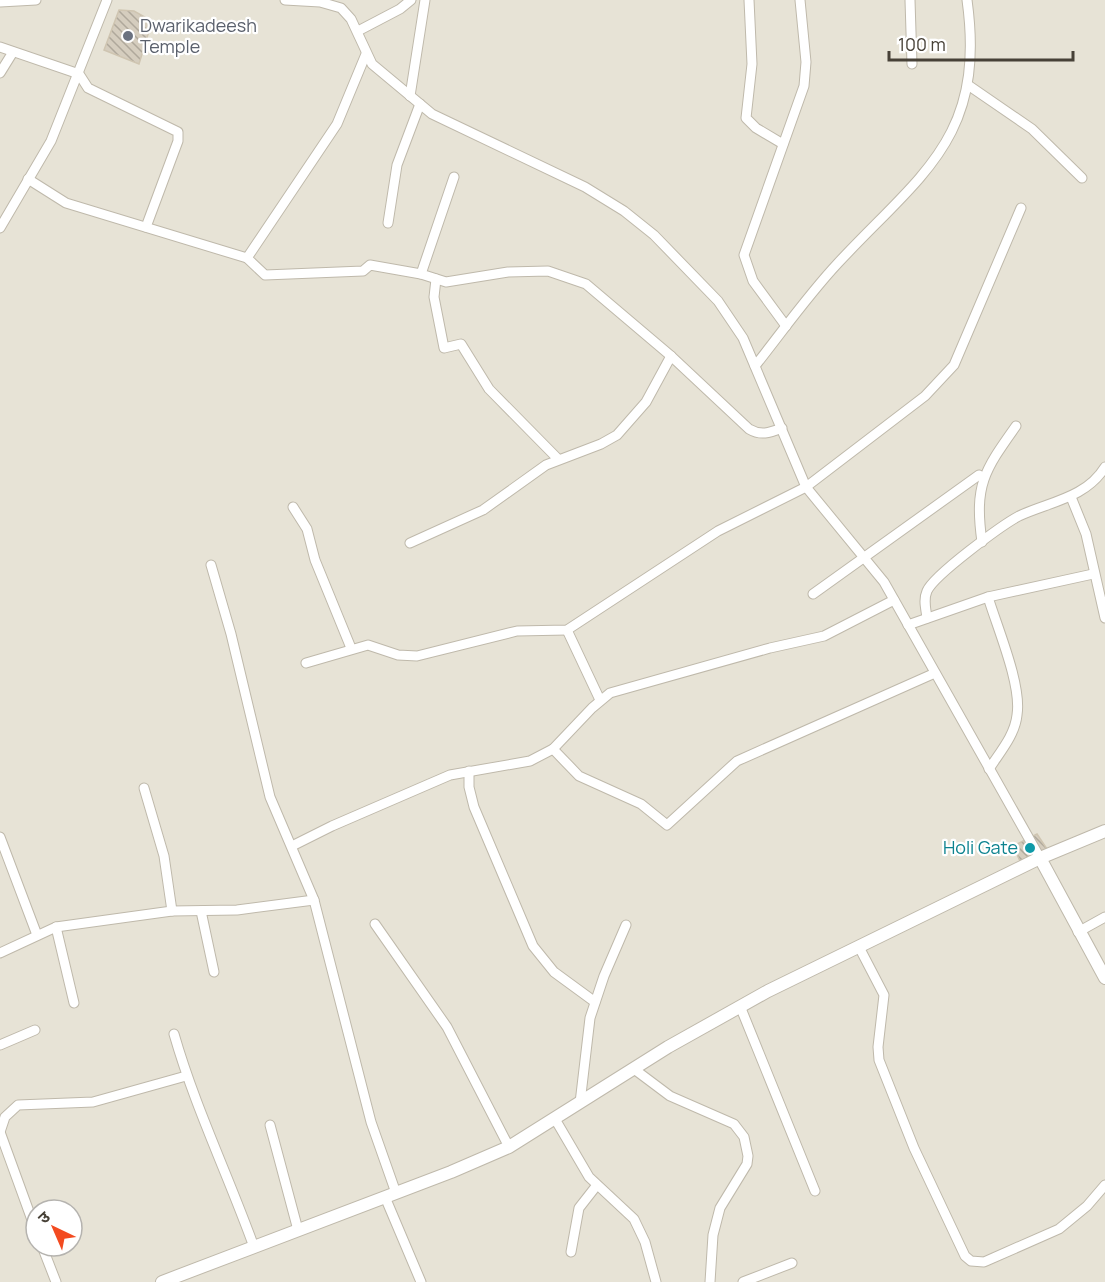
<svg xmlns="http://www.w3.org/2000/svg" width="1105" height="1282" viewBox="0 0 1105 1282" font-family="Manrope,'Noto Sans Devanagari',sans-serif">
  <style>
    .residential { fill: #e7e3d6; fill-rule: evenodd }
    .building { fill: url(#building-back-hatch); stroke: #cfc5b1; stroke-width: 1.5 }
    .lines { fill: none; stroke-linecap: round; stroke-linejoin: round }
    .minor-casing { stroke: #bfb9ab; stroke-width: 11 }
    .tertiary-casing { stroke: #bfb9ab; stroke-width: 14 }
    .minor { stroke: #fff; stroke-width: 9 }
    .tertiary { stroke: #fff; stroke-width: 12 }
    .worship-dot { fill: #6b7280; stroke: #fff; stroke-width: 2 }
    .culture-dot { fill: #0f9aa8; stroke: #fff; stroke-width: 2 }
    .labels { text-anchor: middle; stroke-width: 4.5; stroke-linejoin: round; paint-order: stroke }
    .worship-label { font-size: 18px; fill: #5b616d; stroke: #fff; text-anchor: start }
    .culture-label { font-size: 18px; fill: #0d838f; stroke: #fff; text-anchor: end }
  </style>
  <defs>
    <pattern id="building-back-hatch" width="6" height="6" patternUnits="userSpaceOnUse" patternTransform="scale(1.5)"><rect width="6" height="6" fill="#d5cdbe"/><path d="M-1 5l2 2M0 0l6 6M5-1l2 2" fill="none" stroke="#afa89b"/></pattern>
  </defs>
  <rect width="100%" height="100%" fill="#f3f1e8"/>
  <path class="residential" d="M0,0H1105V1282H0ZM36,1210H72V1246H36Z"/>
  <g class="building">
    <polygon points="119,10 134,11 152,21 139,64 104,50"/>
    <polygon points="1037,834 1047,849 1020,861 1013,846"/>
  </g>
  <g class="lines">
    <defs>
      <g id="minor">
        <polyline points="285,0 320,2 341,8 351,19 372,64 432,114 585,187 624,211 654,235 718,301 743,338 806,487 884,582 1040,858"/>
        <polyline points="749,0 752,64 746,118 756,128 783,144"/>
        <polyline points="910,0 912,64"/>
        <polyline points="0,2 36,0"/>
        <polyline points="358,31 400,9 411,0"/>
        <polyline points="0,47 79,74 88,88 178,132 178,141 146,227"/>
        <polyline points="0,73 13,52"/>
        <polyline points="968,85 1032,129 1082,178"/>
        <polyline points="410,96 425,0"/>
        <path d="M454,177L421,274L446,282L508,272L548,271L586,284L671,356L749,429C761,436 769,433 782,428"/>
        <polyline points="28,179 66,203 247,258 265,275 363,271 370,265 421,274"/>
        <polyline points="388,223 397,165 420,104"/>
        <polyline points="0,228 51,141 107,0"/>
        <polyline points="247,258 337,124 366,54"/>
        <polyline points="436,279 434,297 444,348 461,344 489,389 558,459"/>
        <polyline points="786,326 753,281 744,255 804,86 806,62 800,0"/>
        <path d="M755,366C782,332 808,295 838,263C922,173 986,138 967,0"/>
        <polyline points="1071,497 1086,534 1105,618"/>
        <polyline points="293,507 307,529 315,560 351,648"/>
        <path d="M982,542C974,485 984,471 1016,426"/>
        <polyline points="410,543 483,510 546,465 601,444 617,435 646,402 671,356"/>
        <polyline points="211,565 231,634 270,797 314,900 371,1122 396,1193"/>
        <polyline points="813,594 979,475"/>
        <path d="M988,597C997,627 1022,685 1017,715C1015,735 1000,752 989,769"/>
        <path d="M927,618C926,609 923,600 927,591C934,575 1002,525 1019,516C1049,502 1086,498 1105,467"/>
        <polyline points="908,625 988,597 1093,574"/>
        <polyline points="567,630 600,700"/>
        <polyline points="306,663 368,645 398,655 417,656 517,631 567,630 718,531 806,487 925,396 954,365 1021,208"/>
        <polyline points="553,749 579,776 641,804 667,825 737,761 935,673"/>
        <polyline points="469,771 469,787 474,807 533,946 554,972 595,1002"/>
        <polyline points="144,788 164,856 172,911"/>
        <polyline points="0,837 37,935"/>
        <polyline points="292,846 332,826 450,775 530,761 553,749 592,708 610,693 770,648 824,636 894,600"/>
        <polyline points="201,911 214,972"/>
        <polyline points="375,924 447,1027 509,1147"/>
        <polyline points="56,927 74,1003"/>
        <polyline points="1078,932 1105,917"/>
        <polyline points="859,947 884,995 878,1047 879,1060 914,1148 965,1256 971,1261 984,1262 1059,1229 1087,1206 1105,1185"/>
        <polyline points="0,953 56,927 172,911 237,910 314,900"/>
        <polyline points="740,1006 815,1191"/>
        <path d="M174,1034C195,1107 228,1175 254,1247"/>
        <polyline points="0,1045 35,1030"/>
        <polyline points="634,1069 670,1096 734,1124 744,1137 748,1156 747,1164 720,1208 713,1235 710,1282"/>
        <polyline points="580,1103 590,1018 604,976 626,925"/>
        <polyline points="555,1119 589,1177 634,1219 645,1242 656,1282"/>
        <polyline points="270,1125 298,1230"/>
        <polyline points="0,1132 5,1117 18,1105 93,1102 186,1076"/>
        <polyline points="0,1132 36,1231"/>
        <polyline points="385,1197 421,1282"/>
        <polyline points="42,1246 56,1282"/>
        <polyline points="571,1252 579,1208 597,1185"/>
        <polyline points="743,1282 792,1263"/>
      </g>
      <g id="tertiary">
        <polyline points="1040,858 1105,978"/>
        <polyline points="162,1282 451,1172 509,1147 668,1047 768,991 1040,858 1105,831"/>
      </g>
    </defs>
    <use href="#minor" class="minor-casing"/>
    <use href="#tertiary" class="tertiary-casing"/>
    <use href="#minor" class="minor"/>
    <use href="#tertiary" class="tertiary"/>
  </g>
  <circle class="worship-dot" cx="128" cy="36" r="6"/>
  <circle class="culture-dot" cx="1030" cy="848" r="6"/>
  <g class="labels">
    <g class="worship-label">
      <text x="140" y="32">Dwarikadeesh<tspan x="140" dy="21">Temple</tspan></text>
    </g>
    <g class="culture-label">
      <text x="1018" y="854">Holi Gate</text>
    </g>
  </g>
  <g transform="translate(54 1228) rotate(316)"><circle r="28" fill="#ffffff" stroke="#b5b3af" stroke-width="1.5"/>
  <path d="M0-4.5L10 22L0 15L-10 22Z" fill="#f34b20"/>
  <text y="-9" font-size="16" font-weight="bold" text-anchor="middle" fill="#474137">उ</text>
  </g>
  <path d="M889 51v9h184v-9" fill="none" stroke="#474137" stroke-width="3"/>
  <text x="898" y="51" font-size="18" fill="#474137" stroke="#ffffff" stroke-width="4.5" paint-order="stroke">100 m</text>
</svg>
